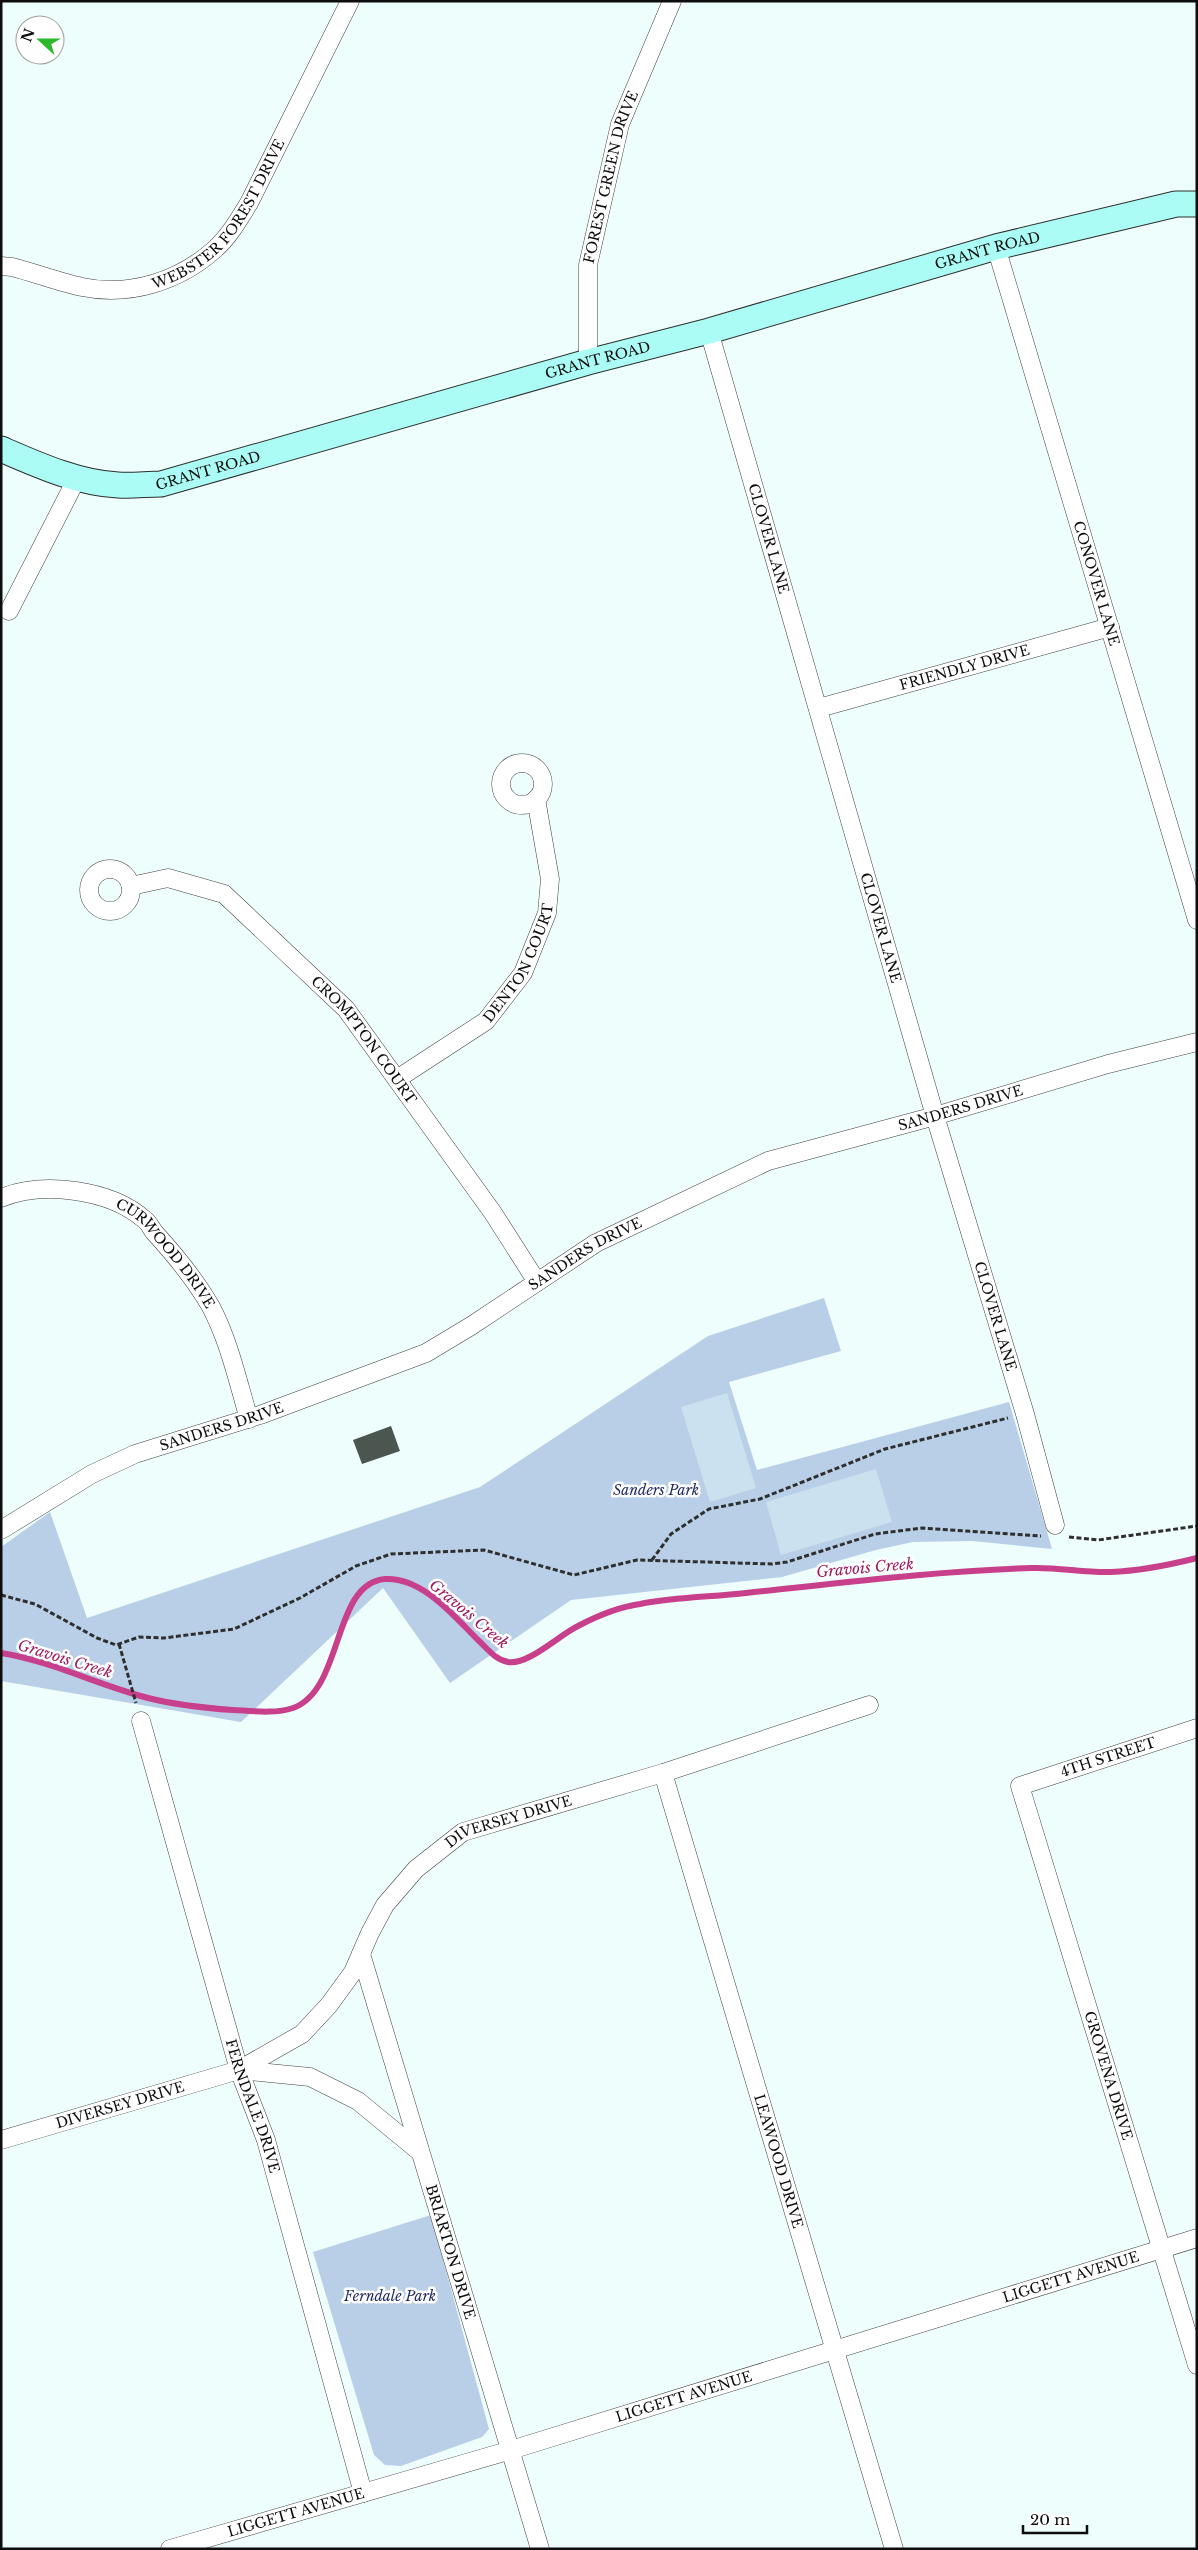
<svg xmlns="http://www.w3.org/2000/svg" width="1198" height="2550" viewBox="0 0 1198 2550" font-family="'Libre Baskerville',serif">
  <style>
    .green { fill: #b9cfe7 }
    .pitch { fill: #cbe1ef }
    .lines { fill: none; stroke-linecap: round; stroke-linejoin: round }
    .stream { stroke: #c83f8b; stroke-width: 6 }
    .building { fill: #4a564f }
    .street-casing { stroke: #404040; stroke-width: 19 }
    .secondary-casing { stroke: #2f2f2f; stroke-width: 27 }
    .path { stroke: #2f2f2f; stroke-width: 3; stroke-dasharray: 5 2.5; stroke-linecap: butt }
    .street { stroke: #fff; stroke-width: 18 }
    .secondary { stroke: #acfcf6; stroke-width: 25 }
    .labels { text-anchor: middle; stroke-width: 5; stroke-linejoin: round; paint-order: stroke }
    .street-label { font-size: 14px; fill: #0d0d0d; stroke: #fff }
    .park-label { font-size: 14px; font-style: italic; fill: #202b63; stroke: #fff }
    .water-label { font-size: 15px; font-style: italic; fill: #9b1b5e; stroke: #fff }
  </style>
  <rect width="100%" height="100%" fill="#eefefc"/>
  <g class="green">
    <polygon points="824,1298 841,1351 729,1382 757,1470 1009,1402 1052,1549 972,1541 913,1542 876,1550 782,1577 571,1600 450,1683 383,1588 241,1722 1,1681 1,1547 50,1512 87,1618 480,1487 708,1336"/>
    <polygon points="431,2215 489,2429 482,2437 401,2466 385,2465 374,2455 313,2252"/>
  </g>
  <g class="pitch">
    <polygon points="727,1393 756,1488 710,1502 681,1407"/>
    <polygon points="876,1469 892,1522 781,1555 766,1502"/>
  </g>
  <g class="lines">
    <path class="stream" d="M1,1653C51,1661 98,1685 148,1698C176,1705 204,1708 233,1710C252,1711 275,1714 293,1708C344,1690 332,1583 385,1579C422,1577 453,1615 477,1639C487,1648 494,1659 508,1662C529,1665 559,1635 578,1626C597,1616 619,1607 640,1604C676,1597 711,1597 746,1593C841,1583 936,1571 1032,1568C1058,1567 1085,1573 1111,1572C1140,1571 1169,1565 1197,1558"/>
  </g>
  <polygon class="building" points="391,1426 400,1451 362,1464 353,1440"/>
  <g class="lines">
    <defs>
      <g id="street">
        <path id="s1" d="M996,247L1197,920"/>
        <path id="s2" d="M1,266L12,267C35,273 59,282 82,287C130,297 179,281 214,250C229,237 239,219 249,203L350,1"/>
        <path id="s3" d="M709,331L935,1116L1025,1414L1055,1525"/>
        <path id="s4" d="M588,362V265L620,124L672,1"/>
        <polyline points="9,611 77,478"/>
        <path id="s5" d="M819,708L1110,627"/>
        <circle cx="522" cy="784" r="21"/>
        <circle cx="110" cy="890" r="21"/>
        <path id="s6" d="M131,886L168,878L224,894L346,1009L493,1213L537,1282"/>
        <path id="s7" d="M397,1079L486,1021L523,973L547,913L550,879L536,799"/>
        <path id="s8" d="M1,1198C43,1181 110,1189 145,1220C149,1223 151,1228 154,1232C176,1256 195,1279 211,1307C229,1341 238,1382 249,1419"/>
        <path id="s9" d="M1,1530L92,1474L135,1454L260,1415L426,1353L471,1326L596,1243L768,1161L935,1116L1108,1064L1197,1042"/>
        <path id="s10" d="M141,1721L239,2070L266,2140L363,2493"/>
        <path id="s11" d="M1197,1728L1020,1786L1197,2365"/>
        <path id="s12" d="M663,1773L894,2549"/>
        <path id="s13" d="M361,1954L540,2549"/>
        <polyline points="239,2070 310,2077 358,2101 420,2152"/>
        <path id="s14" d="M1,2140L239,2070L302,2034L329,2005L353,1972L370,1933L385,1905L416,1869L463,1832L663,1773L869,1705"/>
        <path id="s15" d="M170,2549L511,2450L1197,2238"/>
      </g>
      <g id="secondary">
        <path id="s16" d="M1,449C38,465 78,483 118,485C132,486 147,484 161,484L588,362L709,331L996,247L1176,204H1197"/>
      </g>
    </defs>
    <use href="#street" class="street-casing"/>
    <use href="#secondary" class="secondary-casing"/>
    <g class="path">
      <polyline points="1069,1537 1098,1540 1197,1526"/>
      <polyline points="652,1560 671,1534 709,1509 760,1499 885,1449 1008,1418"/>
      <polyline points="1,1595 35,1604 97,1638 116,1645 139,1637 164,1638 234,1629 300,1598 356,1566 391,1554 484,1550 574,1575 637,1560 772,1564 787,1562 875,1534 922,1528 1041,1536"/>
      <polyline points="119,1644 136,1703"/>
    </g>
    <use href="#street" class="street"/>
    <use href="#secondary" class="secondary"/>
  </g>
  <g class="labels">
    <g class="street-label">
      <text dy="5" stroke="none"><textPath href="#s4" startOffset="188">FOREST GREEN DRIVE</textPath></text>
      <text dy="5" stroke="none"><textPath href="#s2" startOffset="255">WEBSTER FOREST DRIVE</textPath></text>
      <text dy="5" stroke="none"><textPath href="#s16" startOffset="1025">GRANT ROAD</textPath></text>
      <text dy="5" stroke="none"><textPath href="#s16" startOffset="620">GRANT ROAD</textPath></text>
      <text dy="5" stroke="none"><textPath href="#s16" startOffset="215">GRANT ROAD</textPath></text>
      <text dy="5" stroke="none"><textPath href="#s3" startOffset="216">CLOVER LANE</textPath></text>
      <text dy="5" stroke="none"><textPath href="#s1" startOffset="351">CONOVER LANE</textPath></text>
      <text dy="5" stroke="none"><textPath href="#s5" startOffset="151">FRIENDLY DRIVE</textPath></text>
      <text dy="5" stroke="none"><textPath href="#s3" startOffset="621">CLOVER LANE</textPath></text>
      <text dy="5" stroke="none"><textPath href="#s7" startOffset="174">DENTON COURT</textPath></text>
      <text dy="5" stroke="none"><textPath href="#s6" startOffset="299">CROMPTON COURT</textPath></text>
      <text dy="5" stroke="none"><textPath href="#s9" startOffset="1055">SANDERS DRIVE</textPath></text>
      <text dy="5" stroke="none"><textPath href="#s9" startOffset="650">SANDERS DRIVE</textPath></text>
      <text dy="5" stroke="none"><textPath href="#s8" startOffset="190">CURWOOD DRIVE</textPath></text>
      <text dy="5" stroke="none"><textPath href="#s3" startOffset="1026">CLOVER LANE</textPath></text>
      <text dy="5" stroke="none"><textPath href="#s9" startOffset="245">SANDERS DRIVE</textPath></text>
      <text transform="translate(1108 1757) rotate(-18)" y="5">4TH STREET</text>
      <text dy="5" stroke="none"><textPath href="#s14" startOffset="629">DIVERSEY DRIVE</textPath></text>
      <text dy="5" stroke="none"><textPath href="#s11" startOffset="489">GROVENA DRIVE</textPath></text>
      <text dy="5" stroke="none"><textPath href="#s14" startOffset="124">DIVERSEY DRIVE</textPath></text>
      <text dy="5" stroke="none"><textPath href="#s10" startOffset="401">FERNDALE DRIVE</textPath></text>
      <text dy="5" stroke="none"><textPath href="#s12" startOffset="405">LEAWOOD DRIVE</textPath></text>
      <text dy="5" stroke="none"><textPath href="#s13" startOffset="311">BRIARTON DRIVE</textPath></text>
      <text dy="5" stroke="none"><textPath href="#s15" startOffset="941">LIGGETT AVENUE</textPath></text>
      <text dy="5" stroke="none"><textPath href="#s15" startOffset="536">LIGGETT AVENUE</textPath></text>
      <text dy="5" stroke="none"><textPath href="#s15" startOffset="131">LIGGETT AVENUE</textPath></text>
    </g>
    <g class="park-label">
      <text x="656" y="1495">Sanders Park</text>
      <text x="390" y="2301">Ferndale Park</text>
    </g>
    <g class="water-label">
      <text transform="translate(865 1568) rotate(-5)" y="5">Gravois Creek</text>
      <text transform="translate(469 1614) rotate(40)" y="5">Gravois Creek</text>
      <text transform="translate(65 1659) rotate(17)" y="5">Gravois Creek</text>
    </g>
  </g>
  <rect width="1198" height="2550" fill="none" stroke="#0d0d0d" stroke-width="5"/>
  <g transform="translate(40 40) rotate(291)"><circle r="24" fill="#ffffff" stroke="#9e9e9e"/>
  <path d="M0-4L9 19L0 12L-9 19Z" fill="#2bb82a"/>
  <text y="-8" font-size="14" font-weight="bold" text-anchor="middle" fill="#0d0d0d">N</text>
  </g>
  <path d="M1023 2525v8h64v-8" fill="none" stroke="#0d0d0d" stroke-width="2.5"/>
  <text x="1030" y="2525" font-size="15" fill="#0d0d0d" stroke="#ffffff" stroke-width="4" paint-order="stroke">20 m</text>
</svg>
